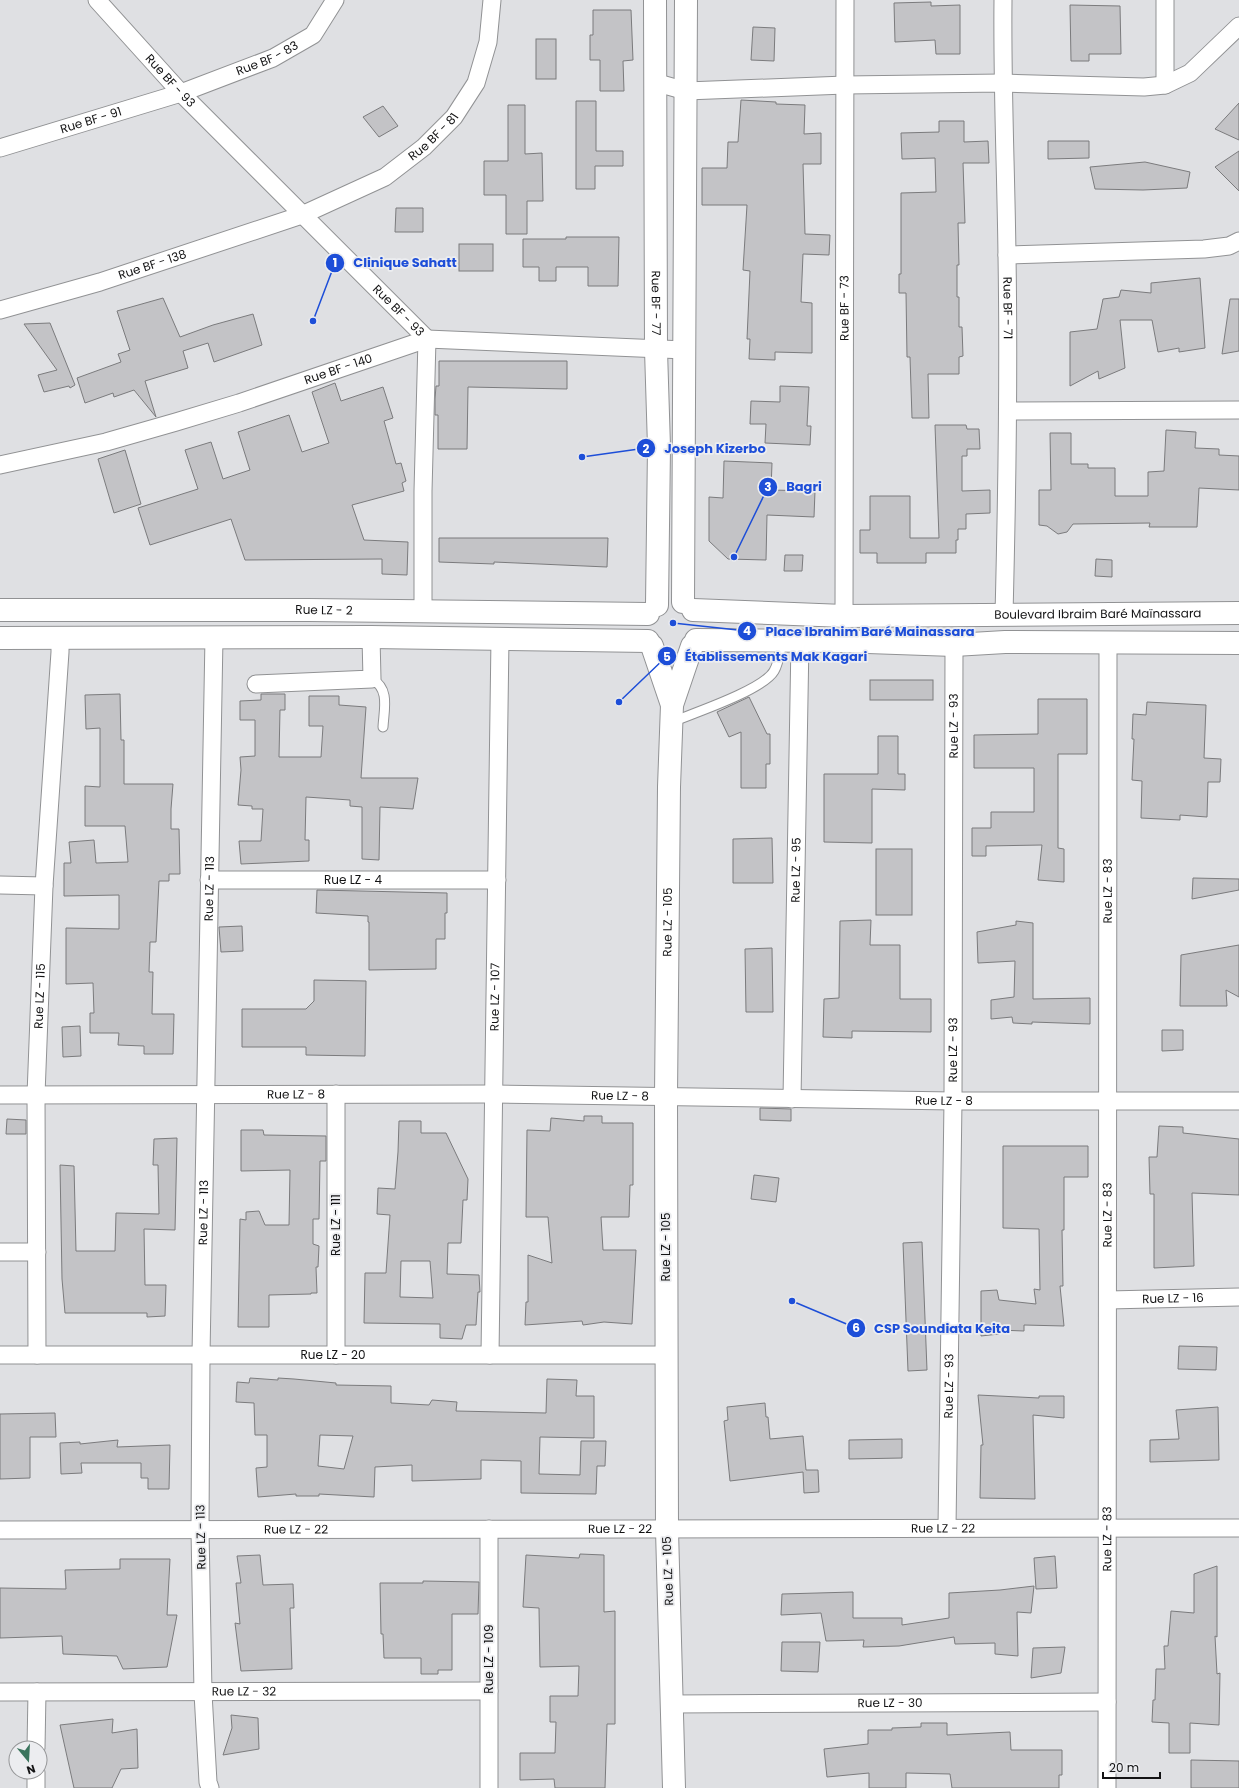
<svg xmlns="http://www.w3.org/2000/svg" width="1239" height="1788" viewBox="0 0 1239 1788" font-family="Poppins,sans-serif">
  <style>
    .building { fill: #c3c3c6; stroke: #7b7b7d; fill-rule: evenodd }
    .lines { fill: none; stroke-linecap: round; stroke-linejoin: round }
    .service-casing { stroke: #919294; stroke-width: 11 }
    .minor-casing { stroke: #919294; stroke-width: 19 }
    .secondary-casing { stroke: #919294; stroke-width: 24 }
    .service { stroke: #fff; stroke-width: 9 }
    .minor { stroke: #fff; stroke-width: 17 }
    .secondary { stroke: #fff; stroke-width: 22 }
    .labels { text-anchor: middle; stroke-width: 3.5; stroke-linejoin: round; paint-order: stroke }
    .street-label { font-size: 12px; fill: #131314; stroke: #ecedf0 }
    .leader { fill: none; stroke: #1d4ed8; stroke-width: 1.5 }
    .callout-dot { fill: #1d4ed8; stroke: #ecedf0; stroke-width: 1.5 }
    .mark-label { font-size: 12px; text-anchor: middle; font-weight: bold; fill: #fff }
    .callout-label { font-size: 13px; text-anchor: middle; font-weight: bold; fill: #1d4ed8; stroke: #ecedf0; stroke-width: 3.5; stroke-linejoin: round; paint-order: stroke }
  </style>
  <rect width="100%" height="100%" fill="#dfe0e3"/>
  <g class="building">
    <polygon points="931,2 931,6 960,5 960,54 936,54 935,40 895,42 894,3"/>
    <polygon points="1070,5 1120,6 1121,54 1089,54 1089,61 1071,61"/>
    <polygon points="593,10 631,10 633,60 623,61 624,91 600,91 600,60 590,60 590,35 593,35"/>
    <polygon points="753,27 775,28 774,61 751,60"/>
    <rect x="536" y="39" width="20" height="40"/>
    <polygon points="741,100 776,102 776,104 805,105 804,134 821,133 821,164 803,164 805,234 830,235 829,255 803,254 801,302 812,303 812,353 775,352 775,360 749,359 750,339 747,339 750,271 743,270 747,205 702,205 702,168 727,168 728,142 738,142"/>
    <polygon points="576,101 596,101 596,151 623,151 623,166 595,166 595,189 576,189"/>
    <polygon points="1239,103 1239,140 1215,129"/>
    <polygon points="508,105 525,105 525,154 542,153 543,201 527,201 527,234 506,234 506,195 484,195 484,161 508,161"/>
    <polygon points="383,106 398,126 379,137 363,117"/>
    <polygon points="939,121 964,121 964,142 988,141 989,163 963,163 965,223 958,223 959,265 957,265 957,297 959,297 959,327 962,327 963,356 959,357 959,374 928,374 929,418 912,418 910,357 907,357 906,293 899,293 899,274 901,274 901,193 936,192 935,158 902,159 901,133 939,132"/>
    <polygon points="1048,141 1089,141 1089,158 1048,159"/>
    <polygon points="1239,151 1239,191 1215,167"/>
    <polygon points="1145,162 1190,172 1187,188 1143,190 1095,189 1090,167"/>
    <polygon points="396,208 423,208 423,232 395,232"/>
    <polygon points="566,237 619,237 618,286 588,286 588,267 556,267 556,281 539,281 539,267 523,267 523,239 566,239"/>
    <rect x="459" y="244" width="34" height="27"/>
    <polygon points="1200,278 1205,348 1179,352 1179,348 1158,352 1152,320 1120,320 1125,368 1099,379 1098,371 1070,386 1070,332 1097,329 1103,299 1119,297 1121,290 1151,293 1151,283"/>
    <polygon points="163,298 180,337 213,325 253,314 262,345 214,362 208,343 183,351 188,368 145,381 156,417 134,390 114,397 113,393 85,403 77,378 121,362 118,354 130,350 117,311"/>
    <polygon points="1230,299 1239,299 1239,351 1222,354"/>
    <polygon points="50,323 75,385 70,388 69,386 44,392 38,375 57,370 24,324"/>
    <polygon points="439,361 567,361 567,389 468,387 467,449 438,449 438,415 435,415 435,399 436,386 439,386"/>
    <polygon points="335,383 341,401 383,387 393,418 384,421 396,464 401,463 406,481 402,483 404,491 352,505 364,540 408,542 407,575 382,574 382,559 245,560 231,519 150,545 138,508 198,489 185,450 211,442 223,479 250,470 238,432 289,415 302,452 329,443 312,392"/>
    <polygon points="780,386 809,387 807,426 811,426 810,445 765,443 766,424 750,424 751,401 780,402"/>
    <polygon points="935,425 966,425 967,429 979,429 980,449 967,449 967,456 962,456 962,491 990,490 990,513 966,514 966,529 958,529 958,540 956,540 956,553 926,553 926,563 877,563 877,553 860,553 860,530 870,530 870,496 910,496 910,538 939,538"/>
    <polygon points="1166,430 1196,432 1195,448 1219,449 1219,455 1239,456 1239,490 1199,488 1197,527 1149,527 1150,523 1073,524 1067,532 1058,534 1047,526 1039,525 1039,490 1051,490 1050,433 1071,433 1071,464 1088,464 1088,468 1115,468 1115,496 1148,496 1148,472 1164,471"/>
    <polygon points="125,450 141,504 114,513 98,459"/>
    <polygon points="724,461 772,463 771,490 815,491 814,517 767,515 766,560 728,559 709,541 709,497 723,498"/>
    <polygon points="439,538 608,538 607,567 494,562 494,564 439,562"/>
    <polygon points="785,555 803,555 802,571 784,571"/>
    <polygon points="1096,559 1112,560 1112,577 1095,576"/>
    <rect x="870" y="680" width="63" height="20"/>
    <polygon points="120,694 121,740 124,740 124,784 173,784 171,809 171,829 179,829 180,874 169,874 169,881 159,881 156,942 150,942 149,972 153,972 152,1014 174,1014 173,1054 144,1054 144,1046 118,1045 119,1033 90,1033 90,1013 94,1013 93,983 66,984 66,928 119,929 119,895 64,896 64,863 71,863 69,842 94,840 96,863 128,862 125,826 85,826 85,786 100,787 100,728 86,729 85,695"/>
    <polygon points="261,694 285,694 285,710 280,710 279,757 321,757 323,726 309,726 309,696 339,696 339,705 366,707 361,778 418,778 413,809 380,807 379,860 362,859 362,807 350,806 350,800 306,797 305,840 309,840 309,861 241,864 239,841 261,841 263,809 252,809 252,806 238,805 241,770 240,757 255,756 255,720 240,720 240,701 261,700"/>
    <polygon points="749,697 767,734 770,734 770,764 766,764 766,788 741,788 741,732 729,737 717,712"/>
    <polygon points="1038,699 1087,699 1087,754 1058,754 1058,848 1064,849 1064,882 1038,880 1042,845 986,846 986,856 972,856 972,828 991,828 991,812 1034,812 1034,768 974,768 974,735 1038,734"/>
    <polygon points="1147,702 1206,705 1204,758 1221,759 1220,782 1208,782 1207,817 1180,815 1180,820 1141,818 1142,781 1132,780 1134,739 1132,739 1133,714 1146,715"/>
    <polygon points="878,736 898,736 898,774 905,774 905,790 872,789 872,843 824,842 824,774 878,774"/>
    <polygon points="772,838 773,883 733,883 733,839"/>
    <rect x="876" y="849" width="36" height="66"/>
    <polygon points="1193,878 1239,879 1239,890 1192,899"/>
    <polygon points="317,890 447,893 447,913 445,913 445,939 436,939 436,969 369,970 369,922 368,922 368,916 316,913"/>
    <polygon points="871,920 870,945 900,945 900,999 931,999 931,1032 852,1031 852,1038 823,1037 824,999 839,998 840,921"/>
    <polygon points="1016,921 1033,923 1033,999 1090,998 1090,1024 1032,1022 1032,1024 1013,1023 1012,1017 991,1019 991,1000 1014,997 1015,961 978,963 977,932 1016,925"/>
    <polygon points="242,926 243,951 221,952 219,927"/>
    <polygon points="1239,945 1239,997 1226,990 1227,1006 1180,1006 1181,955"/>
    <polygon points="772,948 773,1012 746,1012 745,949"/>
    <polygon points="314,980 366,981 365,1056 306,1055 306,1047 242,1047 242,1009 306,1009 314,1001"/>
    <polygon points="80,1026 81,1056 63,1057 62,1027"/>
    <polygon points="1162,1030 1183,1030 1183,1050 1162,1051"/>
    <polygon points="760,1108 791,1109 791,1121 760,1120"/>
    <polygon points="584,1116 602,1116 602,1123 633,1123 633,1185 630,1185 629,1217 601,1217 603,1250 636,1250 632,1324 604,1322 583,1325 582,1321 525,1325 526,1302 528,1302 528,1255 552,1263 548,1217 526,1217 527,1130 550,1131 551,1118 584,1121"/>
    <polygon points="7,1119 26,1120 26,1134 6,1134"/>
    <path d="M399,1121H421V1133H446L468,1179L467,1200H463L461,1243H448L447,1274L479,1275L480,1292H478L476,1325H466L462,1339L440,1338V1324L364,1323L365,1273H386L390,1215L377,1214L378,1188L395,1189L398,1152ZM401,1261H430L433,1298L400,1297Z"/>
    <polygon points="1159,1126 1183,1127 1183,1133 1239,1139 1239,1195 1192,1193 1194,1266 1154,1268 1154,1194 1150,1194 1149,1157 1157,1157"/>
    <polygon points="241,1130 263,1130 264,1135 326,1136 326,1161 320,1161 319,1219 313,1219 313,1244 319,1246 318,1267 316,1267 317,1293 311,1293 311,1294 269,1295 269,1327 238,1327 240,1219 246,1220 246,1212 259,1211 265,1225 289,1225 290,1170 241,1171"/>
    <polygon points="177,1138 175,1230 144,1229 145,1285 166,1285 165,1316 147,1317 147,1313 65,1313 62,1279 60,1165 74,1166 76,1251 115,1251 116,1213 159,1214 158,1165 153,1165 154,1139"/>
    <polygon points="1003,1146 1088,1146 1088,1177 1064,1177 1064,1230 1062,1230 1063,1286 1060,1286 1064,1326 1024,1325 1024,1331 998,1330 999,1334 981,1336 981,1291 997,1290 999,1300 1036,1304 1034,1289 1040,1290 1039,1229 1003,1228"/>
    <polygon points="754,1175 779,1178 776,1202 751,1199"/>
    <polygon points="922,1242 927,1370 908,1371 903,1243"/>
    <polygon points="1179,1346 1217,1347 1216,1370 1178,1369"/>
    <path d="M250,1378L278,1380V1378L294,1379L336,1383V1385L391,1386V1403L429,1405L432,1400L457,1402L456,1411L546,1413L547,1379L577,1380L576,1396H594V1438L540,1437L539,1474L580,1475L581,1441H606L605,1466H597L596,1494L521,1493V1461L481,1460V1479L412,1481V1465L375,1467L374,1497L319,1494V1496H296V1494L258,1497L256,1468L267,1467V1435H255L254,1403L236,1402L237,1382L249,1383ZM320,1435L353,1436L344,1469L318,1466Z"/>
    <polygon points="978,1395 1039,1398 1039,1396 1064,1396 1064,1418 1033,1415 1035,1499 980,1498 981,1445 983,1445"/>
    <polygon points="765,1403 766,1417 768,1417 770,1439 803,1436 806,1470 818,1470 819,1492 804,1493 803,1472 730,1481 724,1421 728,1420 727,1407"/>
    <polygon points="1218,1407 1219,1460 1150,1462 1150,1440 1179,1439 1176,1410"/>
    <polygon points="55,1413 56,1437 30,1437 30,1478 0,1479 0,1414"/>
    <polygon points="902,1439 902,1458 849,1459 849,1440"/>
    <polygon points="118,1440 117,1447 170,1445 169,1489 148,1489 148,1478 141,1478 141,1463 81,1463 82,1473 61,1474 60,1443 80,1442 80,1444"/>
    <polygon points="580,1554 604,1555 604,1612 615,1611 615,1724 607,1724 605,1788 555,1788 554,1779 520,1780 520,1753 555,1753 556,1722 550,1722 550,1696 578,1696 579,1666 540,1667 539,1608 523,1607 526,1555 579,1558"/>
    <polygon points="260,1555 263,1585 293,1584 294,1608 290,1608 292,1669 241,1671 235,1623 240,1624 236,1583 241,1583 237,1556"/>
    <polygon points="1055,1556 1057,1588 1036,1589 1034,1558"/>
    <polygon points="120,1559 170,1559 167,1615 177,1615 167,1667 123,1669 117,1656 63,1654 62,1636 0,1638 0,1588 66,1589 65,1570 120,1569"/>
    <polygon points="1217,1566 1217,1637 1215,1636 1217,1674 1220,1673 1219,1725 1190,1723 1190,1753 1169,1753 1169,1723 1152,1722 1153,1700 1155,1700 1156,1669 1165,1669 1164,1646 1168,1646 1171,1611 1194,1613 1194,1574"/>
    <polygon points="423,1581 479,1582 478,1614 452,1614 452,1670 438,1670 438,1674 421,1674 421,1658 384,1658 383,1634 381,1634 380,1583 423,1583"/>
    <polygon points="1034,1586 1031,1613 1017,1612 1018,1656 995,1654 995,1643 955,1644 954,1637 899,1646 863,1647 864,1640 826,1641 821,1613 781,1615 782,1594 853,1592 853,1618 902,1618 902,1625 949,1618 949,1593 1000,1590"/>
    <polygon points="782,1642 820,1642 818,1672 781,1671"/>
    <polygon points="1065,1647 1061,1673 1031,1678 1033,1648"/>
    <polygon points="231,1715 258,1718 259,1749 223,1755 232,1728"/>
    <polygon points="113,1719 112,1733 137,1729 138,1768 121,1769 112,1788 74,1788 60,1725"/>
    <polygon points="921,1723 947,1723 947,1735 1010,1732 1011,1750 1062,1750 1062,1775 1059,1775 1059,1788 952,1788 950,1774 906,1773 906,1788 869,1788 869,1773 827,1777 824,1749 868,1744 868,1730 892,1730 892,1728 921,1727"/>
    <polygon points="1191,1760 1239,1761 1239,1788 1191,1788"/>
  </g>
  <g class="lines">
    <defs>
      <g id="service">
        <path d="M372,679C390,689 384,709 383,727"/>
        <path d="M672,722C694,713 763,690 774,671C779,663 780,650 782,641"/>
      </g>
      <g id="minor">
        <path id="s1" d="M97,0L181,93L427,339L423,491V612"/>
        <path id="s2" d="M1003,0C1002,86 1006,171 1007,256C1009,376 1007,495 1004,615"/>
        <polyline points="1165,0 1165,85"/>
        <polyline points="654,82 686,91 845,85 1002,83 1144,87 1165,85 1190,73 1239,26"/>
        <path id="s3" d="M0,148L181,93L273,58L313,35L335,0"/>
        <polyline points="1007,255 1204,249 1229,246 1239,241"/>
        <path id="s4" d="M0,310L100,282L302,215L385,177L424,147L454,117L476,83L488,42L492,0"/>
        <polyline points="1008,411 1239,410"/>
        <path id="s5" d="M0,465L106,442L176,422L239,403L427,339L685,350"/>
        <path id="s6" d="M844,616L845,0"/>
        <polyline points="256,684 372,679 371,637"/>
        <path id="s7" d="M209,880H497"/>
        <polyline points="0,885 44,886"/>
        <path id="s8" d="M0,1095L494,1094L953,1101H1239"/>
        <path id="s9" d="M792,1099L800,641"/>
        <polyline points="0,1252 37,1252"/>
        <path id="s10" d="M1108,1300L1239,1297"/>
        <path id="s11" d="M0,1355H666"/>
        <path id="s12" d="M37,1355L36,1095L44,886L60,652V638"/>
        <polyline points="336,1355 336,1094"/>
        <path id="s13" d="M490,1355L500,638"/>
        <path id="s14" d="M947,1528L953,1101L954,645"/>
        <polyline points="489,1529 489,1788"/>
        <path id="s15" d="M0,1530L1239,1528"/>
        <path id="s16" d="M0,1692L489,1691"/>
        <path id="s17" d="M672,1704L1107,1702"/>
        <polyline points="36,1748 37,1692"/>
        <polyline points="36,1788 36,1772"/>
        <path id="s18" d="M210,1788L208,1782L203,1693L200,1530L201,1355L214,637"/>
        <path id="s19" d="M1107,1788L1108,642"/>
      </g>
      <g id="secondary">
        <path id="s20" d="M655,0L656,350L659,447L657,605"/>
        <polyline points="683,602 686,0"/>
        <path id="s21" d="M0,610H309L648,614"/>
        <path id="s22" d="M693,610L844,616L1239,613"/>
        <polyline points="0,638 371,637 648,641"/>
        <polyline points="696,640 839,641 954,645 1005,642 1239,643"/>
        <polyline points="652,646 672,705"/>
        <path id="s23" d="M674,1788L667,1530L666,1096L669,787L672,705L692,646"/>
      </g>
    </defs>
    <use href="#service" class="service-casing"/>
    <use href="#minor" class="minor-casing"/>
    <use href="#secondary" class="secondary-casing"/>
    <use href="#service" class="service"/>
    <use href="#minor" class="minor"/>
    <use href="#secondary" class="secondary"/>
  </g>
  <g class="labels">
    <g class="street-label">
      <text dy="4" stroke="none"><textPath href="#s3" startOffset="282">Rue BF - 83</textPath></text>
      <text dy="4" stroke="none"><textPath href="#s1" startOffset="109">Rue BF - 93</textPath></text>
      <text dy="4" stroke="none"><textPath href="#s3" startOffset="95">Rue BF - 91</textPath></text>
      <text dy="4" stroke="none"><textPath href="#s4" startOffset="471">Rue BF - 81</textPath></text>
      <text dy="4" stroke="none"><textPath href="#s4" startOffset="159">Rue BF - 138</textPath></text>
      <text dy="4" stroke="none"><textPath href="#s20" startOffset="303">Rue BF - 77</textPath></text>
      <text dy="4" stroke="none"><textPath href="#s6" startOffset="308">Rue BF - 73</textPath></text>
      <text dy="4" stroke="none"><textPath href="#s2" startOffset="308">Rue BF - 71</textPath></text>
      <text dy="4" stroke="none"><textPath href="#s1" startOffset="433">Rue BF - 93</textPath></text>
      <text dy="4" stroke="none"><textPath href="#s5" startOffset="352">Rue BF - 140</textPath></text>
      <text dy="4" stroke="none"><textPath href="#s21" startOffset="324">Rue LZ - 2</textPath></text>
      <text dy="4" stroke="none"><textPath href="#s22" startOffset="405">Boulevard Ibraim Baré Maïnassara</textPath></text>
      <text dy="4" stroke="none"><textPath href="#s14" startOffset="802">Rue LZ - 93</textPath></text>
      <text dy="4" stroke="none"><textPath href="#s9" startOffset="229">Rue LZ - 95</textPath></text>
      <text dy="4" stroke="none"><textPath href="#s7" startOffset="144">Rue LZ - 4</textPath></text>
      <text dy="4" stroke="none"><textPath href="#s18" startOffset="900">Rue LZ - 113</textPath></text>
      <text dy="4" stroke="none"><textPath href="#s19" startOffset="897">Rue LZ - 83</textPath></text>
      <text dy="4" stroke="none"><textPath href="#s23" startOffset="866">Rue LZ - 105</textPath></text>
      <text dy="4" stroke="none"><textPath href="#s12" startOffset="359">Rue LZ - 115</textPath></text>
      <text dy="4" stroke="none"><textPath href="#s13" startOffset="358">Rue LZ - 107</textPath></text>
      <text dy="4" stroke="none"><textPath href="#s14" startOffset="478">Rue LZ - 93</textPath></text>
      <text dy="4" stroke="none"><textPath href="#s8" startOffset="296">Rue LZ - 8</textPath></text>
      <text dy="4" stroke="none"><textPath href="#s8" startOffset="620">Rue LZ - 8</textPath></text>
      <text dy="4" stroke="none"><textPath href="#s8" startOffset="944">Rue LZ - 8</textPath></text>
      <text dy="4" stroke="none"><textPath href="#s18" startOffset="576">Rue LZ - 113</textPath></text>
      <text dy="4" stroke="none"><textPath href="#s19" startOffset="573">Rue LZ - 83</textPath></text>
      <text transform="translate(336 1225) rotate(-90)" y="4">Rue LZ - 111</text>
      <text transform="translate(666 1247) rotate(-90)" y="4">Rue LZ - 105</text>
      <text dy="4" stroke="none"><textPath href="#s10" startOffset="65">Rue LZ - 16</textPath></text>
      <text dy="4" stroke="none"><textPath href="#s11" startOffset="333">Rue LZ - 20</textPath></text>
      <text dy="4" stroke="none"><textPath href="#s14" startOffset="142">Rue LZ - 93</textPath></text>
      <text dy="4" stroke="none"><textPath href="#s15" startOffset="943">Rue LZ - 22</textPath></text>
      <text dy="4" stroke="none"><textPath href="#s15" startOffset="296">Rue LZ - 22</textPath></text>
      <text dy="4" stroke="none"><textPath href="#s15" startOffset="620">Rue LZ - 22</textPath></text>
      <text transform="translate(201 1537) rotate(-91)" y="4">Rue LZ - 113</text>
      <text dy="4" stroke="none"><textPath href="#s19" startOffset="249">Rue LZ - 83</textPath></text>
      <text transform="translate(668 1571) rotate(-92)" y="4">Rue LZ - 105</text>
      <text transform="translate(489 1659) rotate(-90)" y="4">Rue LZ - 109</text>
      <text dy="4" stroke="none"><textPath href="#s16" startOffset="244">Rue LZ - 32</textPath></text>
      <text dy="4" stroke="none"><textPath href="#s17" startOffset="218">Rue LZ - 30</textPath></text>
    </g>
  </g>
  <path class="leader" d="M313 321L335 263M582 457L646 448M734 557L768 487M673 623L747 631M619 702L667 656M792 1301L856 1328"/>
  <g class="callout-dot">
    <circle cx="313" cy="321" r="4"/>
    <circle cx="582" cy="457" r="4"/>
    <circle cx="734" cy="557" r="4"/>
    <circle cx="673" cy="623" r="4"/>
    <circle cx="619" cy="702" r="4"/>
    <circle cx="792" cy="1301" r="4"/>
    <circle cx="335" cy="263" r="10"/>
    <circle cx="646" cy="448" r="10"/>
    <circle cx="768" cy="487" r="10"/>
    <circle cx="747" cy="631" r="10"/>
    <circle cx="667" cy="656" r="10"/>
    <circle cx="856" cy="1328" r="10"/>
  </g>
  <g class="mark-label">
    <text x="335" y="267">1</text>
    <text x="646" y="453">2</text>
    <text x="768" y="491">3</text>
    <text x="747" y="635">4</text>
    <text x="667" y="661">5</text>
    <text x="856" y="1332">6</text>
  </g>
  <g class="callout-label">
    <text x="405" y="267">Clinique Sahatt</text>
    <text x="715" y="453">Joseph Kizerbo</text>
    <text x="804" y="491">Bagri</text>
    <text x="870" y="636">Place Ibrahim Baré Mainassara</text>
    <text x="776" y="661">Établissements Mak Kagari</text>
    <text x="942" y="1333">CSP Soundiata Keita</text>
  </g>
  <g transform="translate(28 1760) rotate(162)"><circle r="19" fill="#ecedf0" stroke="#959698"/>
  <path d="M0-3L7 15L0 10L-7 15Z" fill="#3a745d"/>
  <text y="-6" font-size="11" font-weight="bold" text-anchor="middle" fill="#131314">N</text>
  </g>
  <path d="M1103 1772v6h57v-6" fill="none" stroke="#131314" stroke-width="2"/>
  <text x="1109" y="1772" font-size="12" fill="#131314" stroke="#ecedf0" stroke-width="3" paint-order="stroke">20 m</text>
</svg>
